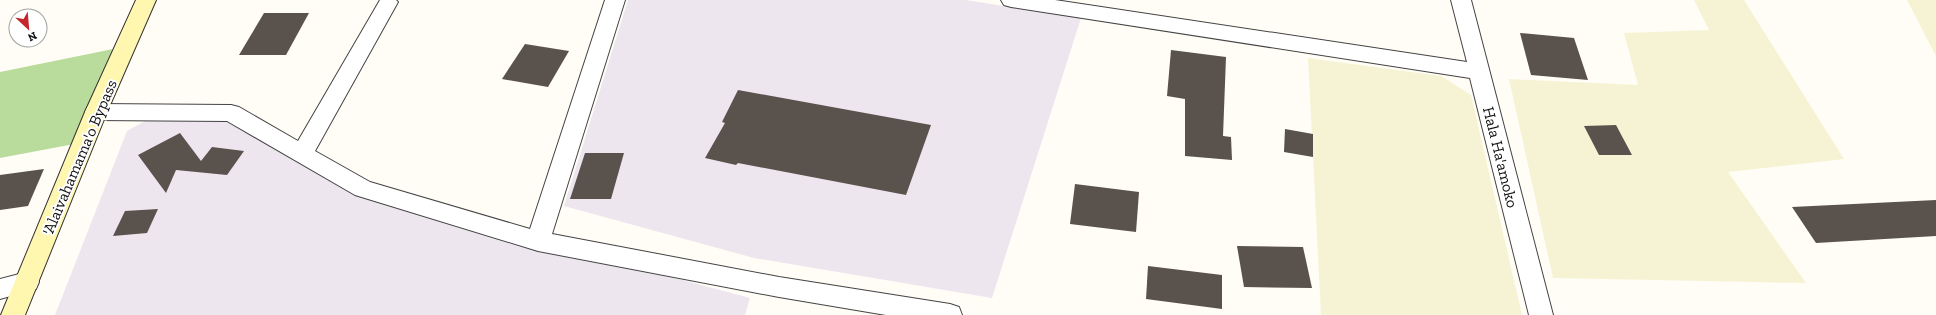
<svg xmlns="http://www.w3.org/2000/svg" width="1936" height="315" viewBox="0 0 1936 315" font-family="'Zilla Slab',serif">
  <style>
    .industrial { fill: #eee6ef }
    .farmland { fill: #f6f3d4 }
    .forest { fill: #b9dc9c }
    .building { fill: #5a524d }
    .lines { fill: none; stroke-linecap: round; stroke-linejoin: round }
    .street-casing { stroke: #444; stroke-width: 2 }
    .secondary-casing { stroke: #333; stroke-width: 2 }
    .street { fill: #fff; fill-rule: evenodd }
    .secondary { fill: #fff6b0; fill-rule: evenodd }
    .labels { text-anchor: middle; stroke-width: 4; stroke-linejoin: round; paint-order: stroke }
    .street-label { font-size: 16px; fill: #111; stroke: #fff }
  </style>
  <rect width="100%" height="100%" fill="#fffdf5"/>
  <g class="industrial">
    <polygon points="628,0 966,0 1081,18 992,298 754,258 564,206"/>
    <polygon points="161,112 238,113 359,182 555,246 750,298 745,315 55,315 127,131"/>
  </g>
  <g class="farmland">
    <polygon points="1694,0 1744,0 1844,159 1728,172 1806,283 1553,278 1509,79 1638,85 1624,33 1709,30"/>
    <polygon points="1907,0 1936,0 1936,56"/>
    <polygon points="1308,58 1441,76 1471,95 1522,315 1321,315"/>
  </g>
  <polygon class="forest" points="118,48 85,142 0,158 0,72"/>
  <g class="building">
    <polygon points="264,13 309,13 286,55 239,55"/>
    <polygon points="1520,33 1574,38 1588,80 1531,75"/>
    <polygon points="525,44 569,51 548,87 502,79"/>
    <polygon points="1171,50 1226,57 1223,136 1231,137 1232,160 1185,156 1185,99 1167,96"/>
    <polygon points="738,90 931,125 906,195 738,163 736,165 705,158 725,123 722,122"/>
    <polygon points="1616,125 1632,155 1599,155 1584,126"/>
    <polygon points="1285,129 1313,134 1313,157 1284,152"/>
    <polygon points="180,133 201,161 212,147 244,151 227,175 176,170 166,193 138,155"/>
    <polygon points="585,153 624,153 611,199 570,199"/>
    <polygon points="44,169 28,206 0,210 0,175"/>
    <polygon points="1075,184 1139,192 1136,232 1070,224"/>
    <polygon points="1936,200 1936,236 1816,243 1792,207"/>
    <polygon points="158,209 147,233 113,236 125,211"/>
    <polygon points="1237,246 1303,247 1312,288 1244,287"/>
    <polygon points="1148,266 1222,275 1222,309 1146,299"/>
  </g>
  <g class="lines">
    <defs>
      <g id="street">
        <polygon points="380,0 396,0 398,2 315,151 370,182 530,229 605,0 625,0 552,234 779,277 950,304 959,307 962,315 886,315 779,297 538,251 355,195 227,121 96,120 88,118 85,112 88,106 96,104 231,105 239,107 298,141"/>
        <polygon points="1001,0 1055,0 1467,62 1451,0 1471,0 1553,315 1529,315 1470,78 1011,7 1004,5"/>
        <polygon points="27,272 36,275 39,282 36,289 0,299 0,279"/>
      </g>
      <polygon id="secondary" points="136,0 156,0 107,112 25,315 1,315 85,112"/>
    </defs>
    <use href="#street" class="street-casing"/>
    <use href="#secondary" class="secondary-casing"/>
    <use href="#street" class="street"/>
    <use href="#secondary" class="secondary"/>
  </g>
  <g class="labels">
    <g class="street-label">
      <text transform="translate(79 157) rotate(-67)" y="6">'Alaivahamama'o Bypass</text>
      <text transform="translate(1501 157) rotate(76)" y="6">Hala Ha'amoko</text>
    </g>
  </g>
  <g transform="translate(28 28) rotate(154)"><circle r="19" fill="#ffffff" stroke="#a0a0a0"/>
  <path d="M0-3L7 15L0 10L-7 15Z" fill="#c4262e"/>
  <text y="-6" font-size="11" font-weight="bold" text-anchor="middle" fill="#111111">N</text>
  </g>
</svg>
